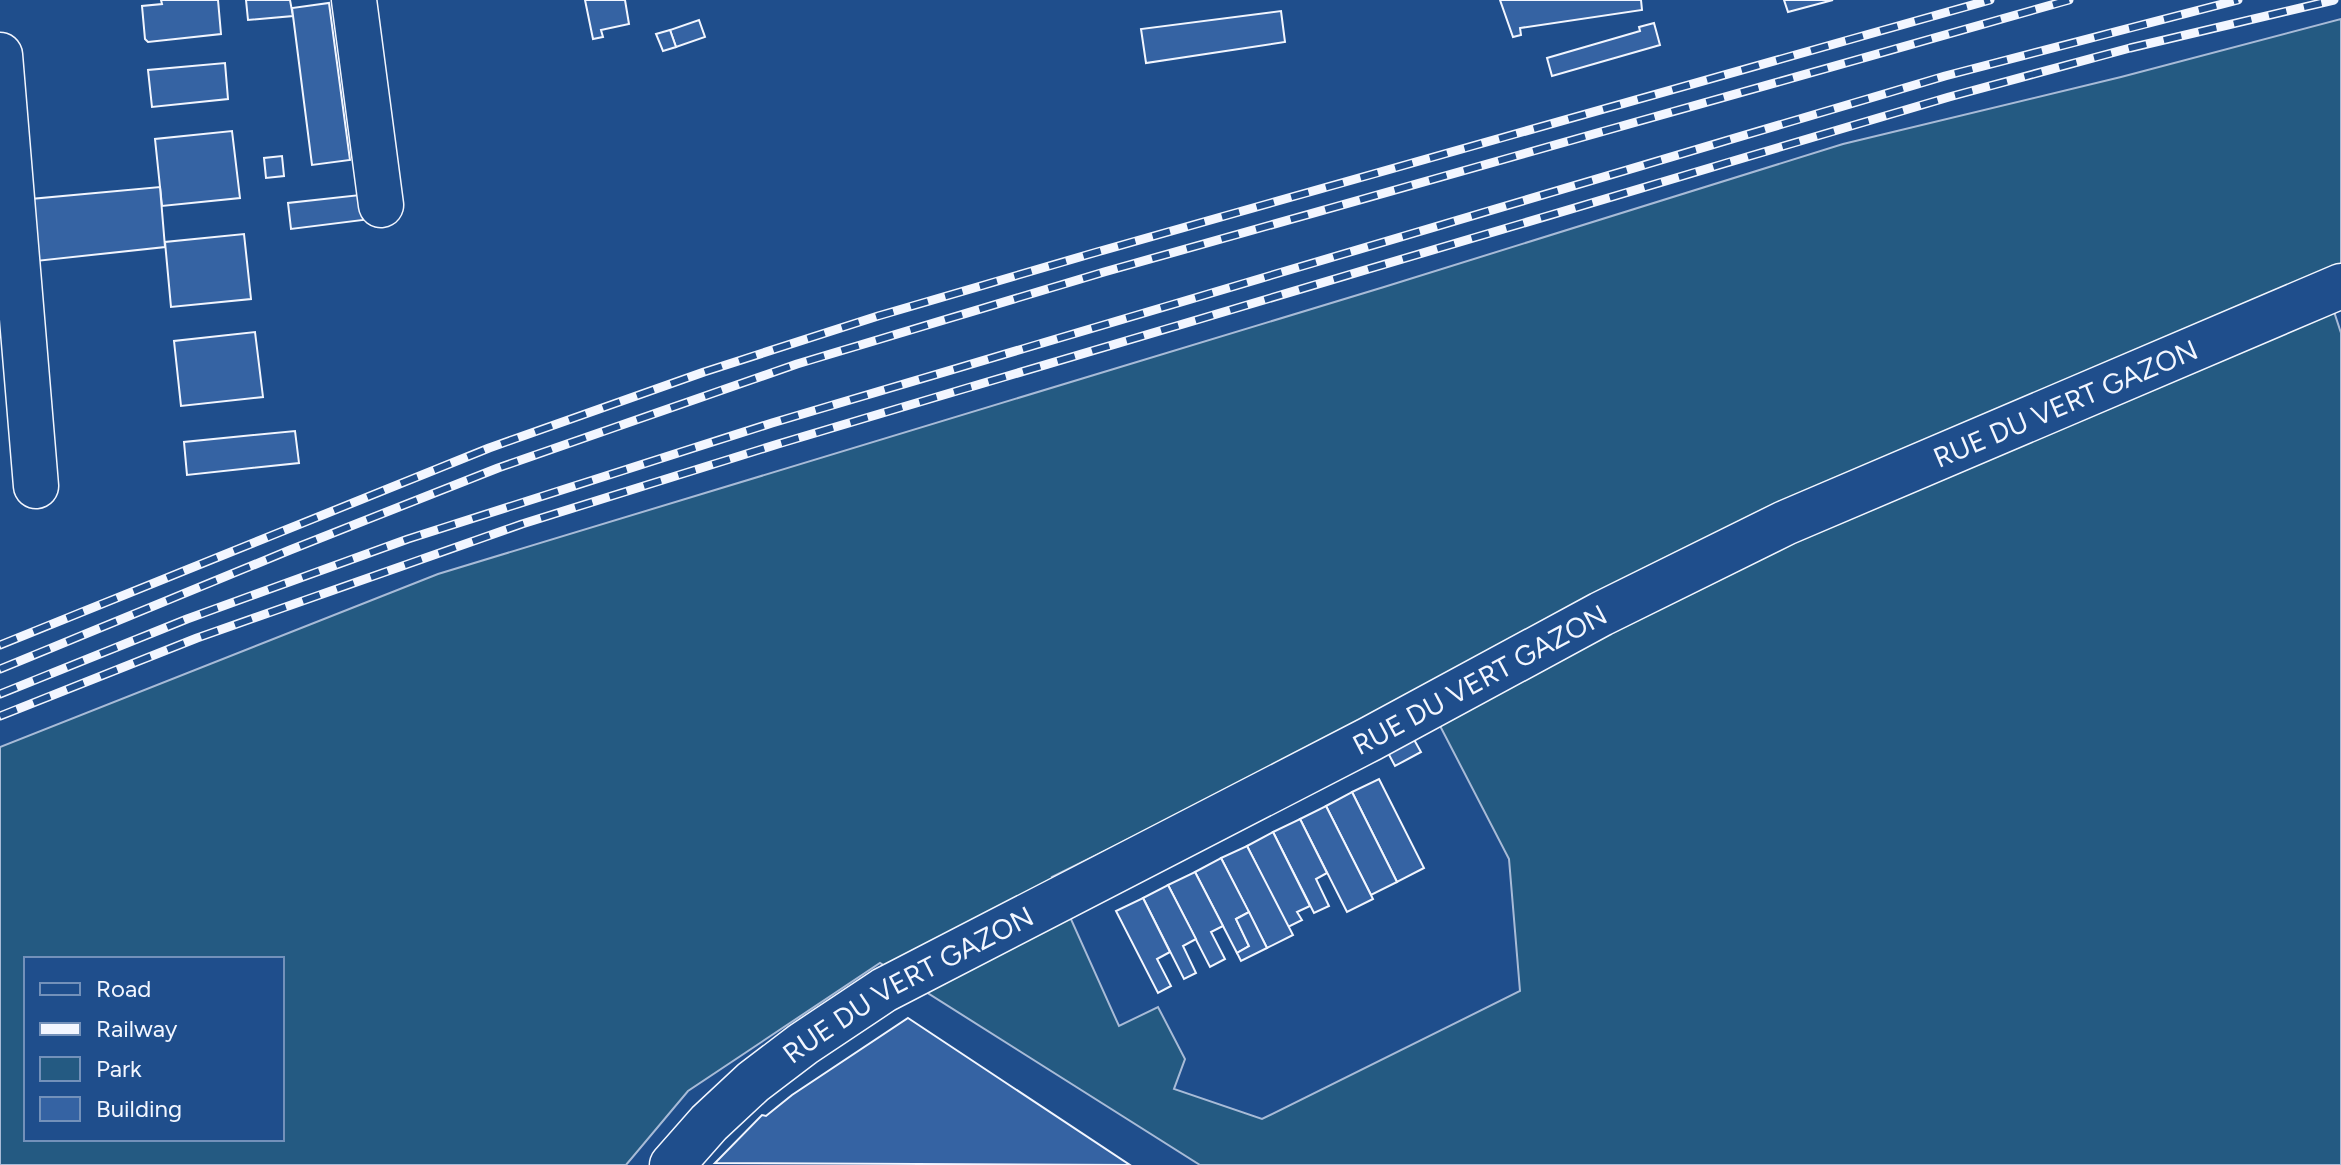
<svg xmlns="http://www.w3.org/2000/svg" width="2341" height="1165" viewBox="0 0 2341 1165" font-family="Figtree,sans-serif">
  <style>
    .green { fill: #245a82; stroke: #a8bbd7; stroke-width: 2; fill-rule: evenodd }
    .building { fill: #3563a3; stroke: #f2f6ff; stroke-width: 2 }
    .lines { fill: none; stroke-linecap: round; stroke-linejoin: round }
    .minor-casing { stroke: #f2f6ff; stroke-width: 47 }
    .minor { stroke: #1f4e8c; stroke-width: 44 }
    .rail-casing { stroke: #f2f6ff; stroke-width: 9 }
    .rail { stroke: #1f4e8c; stroke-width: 6; stroke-dasharray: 18; stroke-linecap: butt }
    .labels { text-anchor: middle; stroke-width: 6; stroke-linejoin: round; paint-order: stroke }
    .street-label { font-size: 28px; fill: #f2f6ff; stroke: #1f4e8c }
  </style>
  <rect width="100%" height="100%" fill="#1f4e8c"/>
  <path class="green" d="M2341,19V273L2324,281L2341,333V1165H1200L880,963L688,1091L626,1165H0V747L438,574L1384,287L1843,144L2121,77ZM1423,693L1509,859L1520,991L1262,1119L1174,1089L1185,1059L1158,1007L1119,1026L1052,877ZM26,959H282V1139H26Z"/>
  <g class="building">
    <polygon points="161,0 218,0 221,34 148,42 145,39 142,6 162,4"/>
    <polygon points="246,0 290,0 293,16 248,20"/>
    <polygon points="585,0 625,0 629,24 601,30 603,37 593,39"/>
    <polygon points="1500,0 1641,0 1642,10 1520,28 1521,35 1513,37"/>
    <polygon points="1784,0 1833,0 1788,12"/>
    <polygon points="329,3 350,160 312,165 292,8"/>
    <polygon points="1281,11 1285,42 1146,63 1141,29"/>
    <polygon points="699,20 705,37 676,47 670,30"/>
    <polygon points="1654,23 1660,45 1552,76 1547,58 1640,31 1639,27"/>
    <polygon points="670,30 676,47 663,51 656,34"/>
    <polygon points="225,63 228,99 152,107 148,70"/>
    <polygon points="232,131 240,198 162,206 155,139"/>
    <polygon points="282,156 284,176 266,178 264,158"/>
    <polygon points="160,187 165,247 27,262 20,200"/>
    <polygon points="360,195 363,220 291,229 288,203"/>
    <polygon points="244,234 251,299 171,307 165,242"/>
    <polygon points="255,332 263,397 181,406 174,341"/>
    <polygon points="295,431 299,463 187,475 184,442"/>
    <polygon points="1412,736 1421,752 1395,766 1386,749"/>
    <polygon points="1379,779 1424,868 1397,882 1352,792"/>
    <polygon points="1352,792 1397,882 1371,895 1326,806"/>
    <polygon points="1326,806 1373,899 1347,912 1300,819"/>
    <polygon points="1300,819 1327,873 1316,879 1329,906 1314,913 1273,832"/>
    <polygon points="1273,832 1310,906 1297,912 1302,920 1288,927 1247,846"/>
    <polygon points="1247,846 1293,935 1267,948 1221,858"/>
    <polygon points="1221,858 1249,912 1236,919 1249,946 1237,953 1195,872"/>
    <polygon points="1195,872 1223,926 1211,932 1225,959 1210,967 1168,885"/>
    <polygon points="1168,885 1196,939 1183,946 1196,973 1184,979 1143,898"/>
    <polygon points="1143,898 1170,952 1157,959 1171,986 1158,993 1116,911"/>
    <polygon points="1249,912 1267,948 1241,961 1237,953 1249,946 1236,919"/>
    <polygon points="908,1018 1130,1165 715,1163 762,1115 766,1116 792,1095"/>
  </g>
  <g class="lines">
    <defs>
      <g id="minor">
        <polyline points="354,0 381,205"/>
        <polyline points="0,55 36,486"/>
        <path id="s1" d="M672,1165L709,1123L753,1082L803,1044L884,990L1370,739L1601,614L1785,523L2341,286"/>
      </g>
    </defs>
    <use href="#minor" class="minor-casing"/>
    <use href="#minor" class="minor"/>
    <defs>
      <g id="rail">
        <polyline points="0,645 489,448 704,372 878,316 1097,252 1990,0"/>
        <polyline points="0,669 290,550 498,468 797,364 1104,272 2069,0"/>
        <polyline points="0,694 187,619 408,539 772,423 1945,76 2238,0"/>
        <polyline points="0,716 197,638 522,524 778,444 1949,97 2130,48 2334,0"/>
      </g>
    </defs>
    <use href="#rail" class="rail-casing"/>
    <use href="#rail" class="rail"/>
  </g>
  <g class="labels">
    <g class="street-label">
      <text dy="10" stroke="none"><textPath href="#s1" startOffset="1596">RUE DU VERT GAZON</textPath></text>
      <text dy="10" stroke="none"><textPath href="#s1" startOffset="948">RUE DU VERT GAZON</textPath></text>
      <text dy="10" stroke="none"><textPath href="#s1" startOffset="300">RUE DU VERT GAZON</textPath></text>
    </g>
  </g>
  <rect x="24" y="957" width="260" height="184" fill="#1f4e8c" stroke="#7391ba" stroke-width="2"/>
  <rect x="40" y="983" width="40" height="12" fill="#1f4e8c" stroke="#7391ba" stroke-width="2"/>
  <text x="96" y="997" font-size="24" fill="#f2f6ff">Road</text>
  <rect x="40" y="1023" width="40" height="12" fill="#f2f6ff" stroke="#7391ba" stroke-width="2"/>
  <text x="96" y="1037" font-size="24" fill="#f2f6ff">Railway</text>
  <rect x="40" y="1057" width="40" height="24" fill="#245a82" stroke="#7391ba" stroke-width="2"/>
  <text x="96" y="1077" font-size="24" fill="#f2f6ff">Park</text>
  <rect x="40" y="1097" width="40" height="24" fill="#3563a3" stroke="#7391ba" stroke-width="2"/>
  <text x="96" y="1117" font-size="24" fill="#f2f6ff">Building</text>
</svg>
